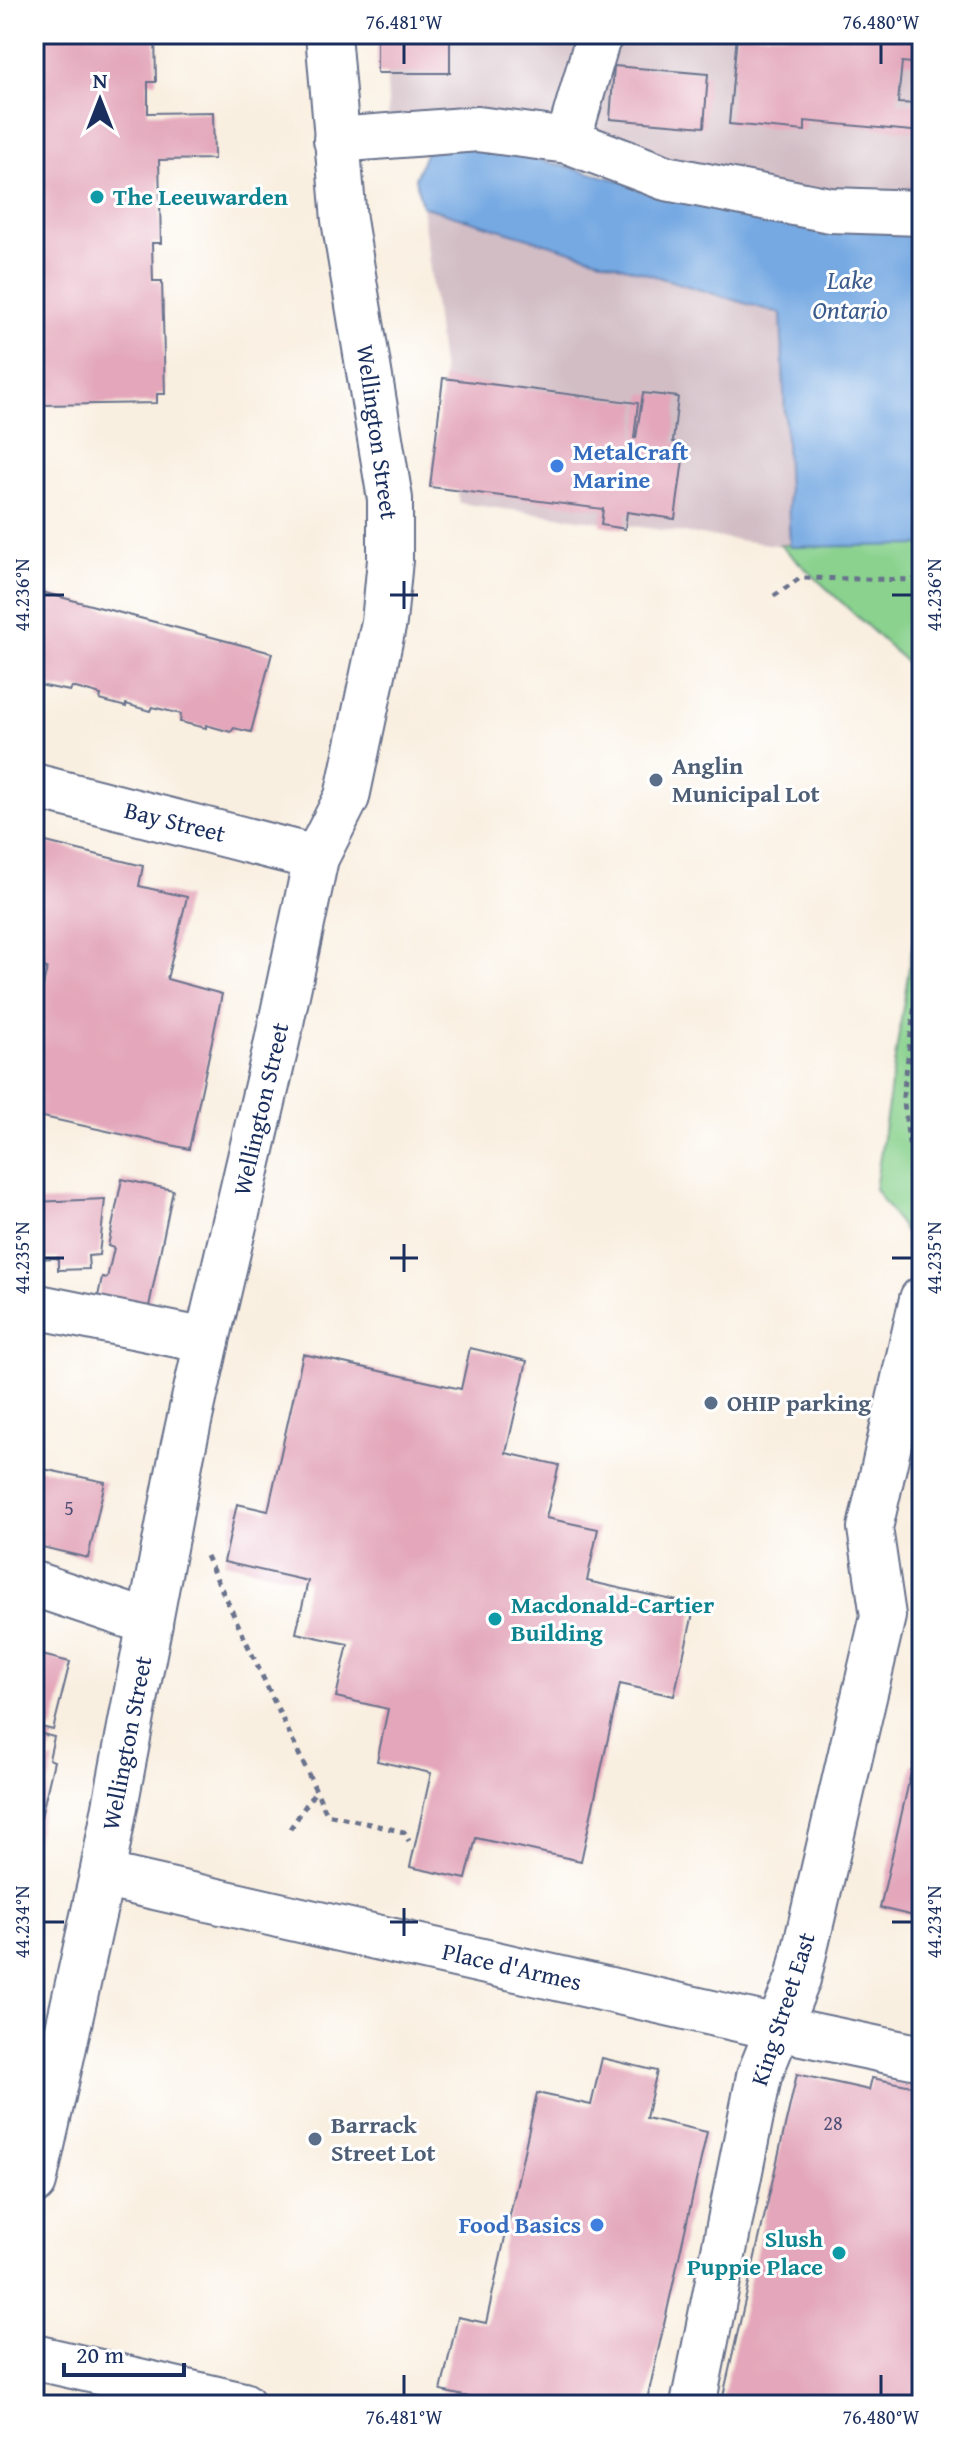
<svg xmlns="http://www.w3.org/2000/svg" width="956" height="2439" viewBox="0 0 956 2439" font-family="'Gentium Book Plus',serif">
  <style>
    .industrial { fill: #d2bdc5 }
    .green { fill: #8ad28e; stroke: #528076; stroke-width: 2 }
    .water { fill: #76a9e2; stroke: #486ca0; stroke-width: 2 }
    .building { fill: #e3a6ba }
    .lines { fill: none; stroke-linecap: round; stroke-linejoin: round }
    .minor-casing { stroke: #69728c; stroke-width: 48 }
    .path { stroke: #69728c; stroke-width: 5; stroke-dasharray: 6 6; stroke-linecap: butt }
    .minor { stroke: #fff; stroke-width: 44 }
    .ticks { fill: none; stroke: #1b2f5e; stroke-width: 3 }
    .culture-dot { fill: #0f9aa8; stroke: #fff; stroke-width: 3 }
    .shop-dot { fill: #3f7fe0; stroke: #fff; stroke-width: 3 }
    .service-dot { fill: #5c6f8a; stroke: #fff; stroke-width: 3 }
    .labels { text-anchor: middle; stroke-width: 6; stroke-linejoin: round; paint-order: stroke }
    .number-label { font-size: 20px; fill: #4d4d75 }
    .culture-label { font-size: 24px; font-weight: bold; fill: #0d838f; stroke: #fff; text-anchor: start }
    .street-label { font-size: 24px; fill: #1b2f5e; stroke: #fff }
    .shop-label { font-size: 24px; font-weight: bold; fill: #366cbe; stroke: #fff; text-anchor: start }
    .service-label { font-size: 24px; font-weight: bold; fill: #4e5e75; stroke: #fff; text-anchor: start }
    .water-label { font-size: 26px; font-style: italic; fill: #3b5a8c; stroke: #fff }
    .neatline { fill: none; stroke: #1b2f5e; stroke-width: 3 }
    .ticks-label { font-size: 20px; text-anchor: middle; fill: #1b2f5e }
  </style>
  <rect width="100%" height="100%" fill="#fff"/>
  <filter id="ink" filterUnits="userSpaceOnUse"><feTurbulence type="fractalNoise" baseFrequency=".0125" numOctaves="2"/><feDisplacementMap in="SourceGraphic" scale="16" xChannelSelector="R" yChannelSelector="G"/><feConvolveMatrix kernelMatrix="1 2 1 2 8 2 1 2 1" color-interpolation-filters="sRGB"/></filter>
  <filter id="wash" filterUnits="userSpaceOnUse"><feTurbulence type="fractalNoise" baseFrequency=".006" numOctaves="4" result="noise"/><feDisplacementMap in="SourceGraphic" scale="32" xChannelSelector="R" yChannelSelector="G"/><feGaussianBlur stdDeviation="1.8" result="paint"/><feColorMatrix in="noise" values="0 0 0 0 0 0 0 0 0 0 0 0 0 0 0 0 0 1.4 0 .05"/><feComposite in="paint" operator="in"/></filter>
  <g filter="url(#wash)">
    <rect width="100%" height="100%" fill="#f9efe0"/>
    <g class="industrial">
      <polygon points="385,34 922,34 922,227 389,127"/>
      <polygon points="422,206 781,314 790,547 459,503"/>
    </g>
    <g class="green">
      <polygon points="780,545 922,545 922,677"/>
      <polygon points="922,883 922,1256 875,1189"/>
    </g>
    <polygon class="water" points="463,140 727,208 922,230 922,545 790,547 781,314 422,206 415,178 427,149"/>
    <g id="blocks">
      <g class="building">
        <polygon points="34,34 155,34 156,82 148,82 148,113 213,112 214,159 159,160 161,243 152,243 153,281 162,281 165,394 157,394 157,403 42,405 42,398 34,398 34,288 39,287 38,234 34,234"/>
        <rect x="377" y="34" width="73" height="39"/>
        <polygon points="737,34 922,34 922,64 902,62 898,103 922,104 922,132 805,121 805,131 729,124"/>
        <polygon points="614,66 708,74 704,127 610,119"/>
        <polygon points="443,378 638,403 634,438 636,438 643,393 678,397 673,442 685,445 675,519 627,512 625,529 620,528 601,525 603,509 430,487"/>
        <polygon points="34,590 272,653 251,732 234,728 231,732 206,725 206,728 180,722 181,714 152,707 150,711 126,704 126,707 100,700 101,695 72,687 70,691 34,684"/>
        <polygon points="34,839 143,866 139,886 187,897 167,979 222,994 189,1149 34,1115 34,995 41,996 47,968 34,965"/>
        <polygon points="122,1179 173,1190 146,1321 95,1311 102,1277 107,1278 114,1248 108,1246"/>
        <polygon points="105,1199 99,1255 88,1256 89,1269 58,1270 58,1258 34,1259 34,1202"/>
        <polygon points="470,1348 527,1361 506,1453 559,1465 546,1518 598,1529 587,1581 695,1605 674,1696 620,1684 581,1861 476,1838 466,1879 410,1867 431,1773 377,1761 388,1709 336,1697 348,1644 296,1633 308,1581 224,1562 237,1504 268,1511 303,1354 461,1389"/>
        <polygon points="34,1467 105,1482 88,1558 34,1545"/>
        <polygon points="34,1653 70,1662 53,1730 34,1725"/>
        <polygon points="34,1732 54,1737 49,1759 54,1761 35,1843"/>
        <polygon points="913,1764 922,1766 922,1918 880,1908"/>
        <polygon points="602,2058 657,2071 646,2118 707,2132 646,2405 506,2405 441,2391 458,2317 486,2323 537,2093 591,2105"/>
        <polygon points="797,2074 869,2090 872,2078 922,2088 922,2405 721,2405"/>
      </g>
    </g>
  </g>
  <g filter="url(#ink)">
    <use href="#blocks" fill-opacity="0" stroke="#69728c" stroke-width="2"/>
    <g class="lines">
      <defs>
        <g id="minor">
          <polyline points="336,140 478,129 568,141 666,178 830,210 922,213"/>
          <polyline points="568,141 597,41 601,34"/>
          <polyline points="34,786 316,858"/>
          <polyline points="34,1306 207,1341"/>
          <polyline points="34,1584 150,1623"/>
          <polyline points="102,1875 778,2028 922,2058"/>
          <polyline points="34,2182 102,1875 182,1453 207,1341 275,1051 316,858 347,797 384,622 390,560 390,499 344,220 328,34"/>
          <polyline points="34,2357 243,2405"/>
          <polyline points="693,2405 759,2076 798,1979 883,1616 870,1528 922,1299"/>
        </g>
      </defs>
      <use href="#minor" class="minor-casing"/>
      <g class="path">
        <polyline points="774,596 800,578 922,580"/>
        <polyline points="922,949 903,1096 909,1143 922,1161"/>
        <polyline points="206,1556 327,1814 404,1832 409,1841"/>
        <polyline points="290,1829 316,1790"/>
      </g>
      <use href="#minor" class="minor"/>
    </g>
  </g>
  <path class="ticks" d="M404,44V64M881,44V64M404,581V609M44,595H64M390,595H418M892,595H912M404,1244V1272M44,1258H64M390,1258H418M892,1258H912M404,1908V1936M44,1922H64M390,1922H418M892,1922H912M404,2375V2395M881,2375V2395"/>
  <g class="culture-dot">
    <circle cx="97" cy="197" r="8"/>
    <circle cx="495" cy="1619" r="8"/>
    <circle cx="839" cy="2253" r="8"/>
  </g>
  <g class="shop-dot">
    <circle cx="557" cy="466" r="8"/>
    <circle cx="597" cy="2225" r="8"/>
  </g>
  <g class="service-dot">
    <circle cx="656" cy="780" r="8"/>
    <circle cx="711" cy="1403" r="8"/>
    <circle cx="315" cy="2139" r="8"/>
  </g>
  <g class="labels">
    <g class="number-label">
      <text x="69" y="1515">5</text>
      <text x="833" y="2130">28</text>
    </g>
    <g class="culture-label">
      <text x="113" y="205">The Leeuwarden</text>
      <text x="511" y="1613">Macdonald-Cartier<tspan x="511" dy="28">Building</tspan></text>
      <text x="823" y="2247" text-anchor="end">Slush<tspan x="823" dy="28">Puppie Place</tspan></text>
    </g>
    <g class="street-label">
      <text transform="translate(377 432) rotate(82)" y="8">Wellington Street</text>
      <text transform="translate(175 822) rotate(14)" y="8">Bay Street</text>
      <text transform="translate(261 1109) rotate(-77)" y="8">Wellington Street</text>
      <text transform="translate(127 1743) rotate(-79)" y="8">Wellington Street</text>
      <text transform="translate(512 1967) rotate(13)" y="8">Place d'Armes</text>
      <text transform="translate(783 2009) rotate(-72)" y="8">King Street East</text>
    </g>
    <g class="shop-label">
      <text x="573" y="460">MetalCraft<tspan x="573" dy="28">Marine</tspan></text>
      <text x="581" y="2233" text-anchor="end">Food Basics</text>
    </g>
    <g class="service-label">
      <text x="672" y="774">Anglin<tspan x="672" dy="28">Municipal Lot</tspan></text>
      <text x="727" y="1411">OHIP parking</text>
      <text x="331" y="2133">Barrack<tspan x="331" dy="28">Street Lot</tspan></text>
    </g>
    <g class="water-label">
      <text x="850" y="289">Lake<tspan x="850" dy="30">Ontario</tspan></text>
    </g>
  </g>
  <rect width="956" height="2439" fill="none" stroke="#fff" stroke-width="88"/>
  <g transform="translate(100 100)" stroke="#ffffff" stroke-width="6" paint-order="stroke">
  <path d="M0-6L14 30L0 20L-14 30Z" fill="#1b2f5e"/>
  <text y="-12" font-size="22" font-weight="bold" text-anchor="middle" fill="#1b2f5e">N</text>
  </g>
  <path d="M64 2363v12h120v-12" fill="none" stroke="#1b2f5e" stroke-width="4"/>
  <text x="76" y="2363" font-size="24" fill="#1b2f5e" stroke="#ffffff" stroke-width="6" paint-order="stroke">20 m</text>
  <rect x="44" y="44" width="868" height="2351" class="neatline"/>
  <g class="ticks-label">
    <text x="404" y="29">76.481°W</text>
    <text x="881" y="29">76.480°W</text>
    <text transform="translate(22 595) rotate(-90)" y="7">44.236°N</text>
    <text transform="translate(934 595) rotate(-90)" y="7">44.236°N</text>
    <text transform="translate(22 1258) rotate(-90)" y="7">44.235°N</text>
    <text transform="translate(934 1258) rotate(-90)" y="7">44.235°N</text>
    <text transform="translate(22 1922) rotate(-90)" y="7">44.234°N</text>
    <text transform="translate(934 1922) rotate(-90)" y="7">44.234°N</text>
    <text x="404" y="2424">76.481°W</text>
    <text x="881" y="2424">76.480°W</text>
  </g>
</svg>
